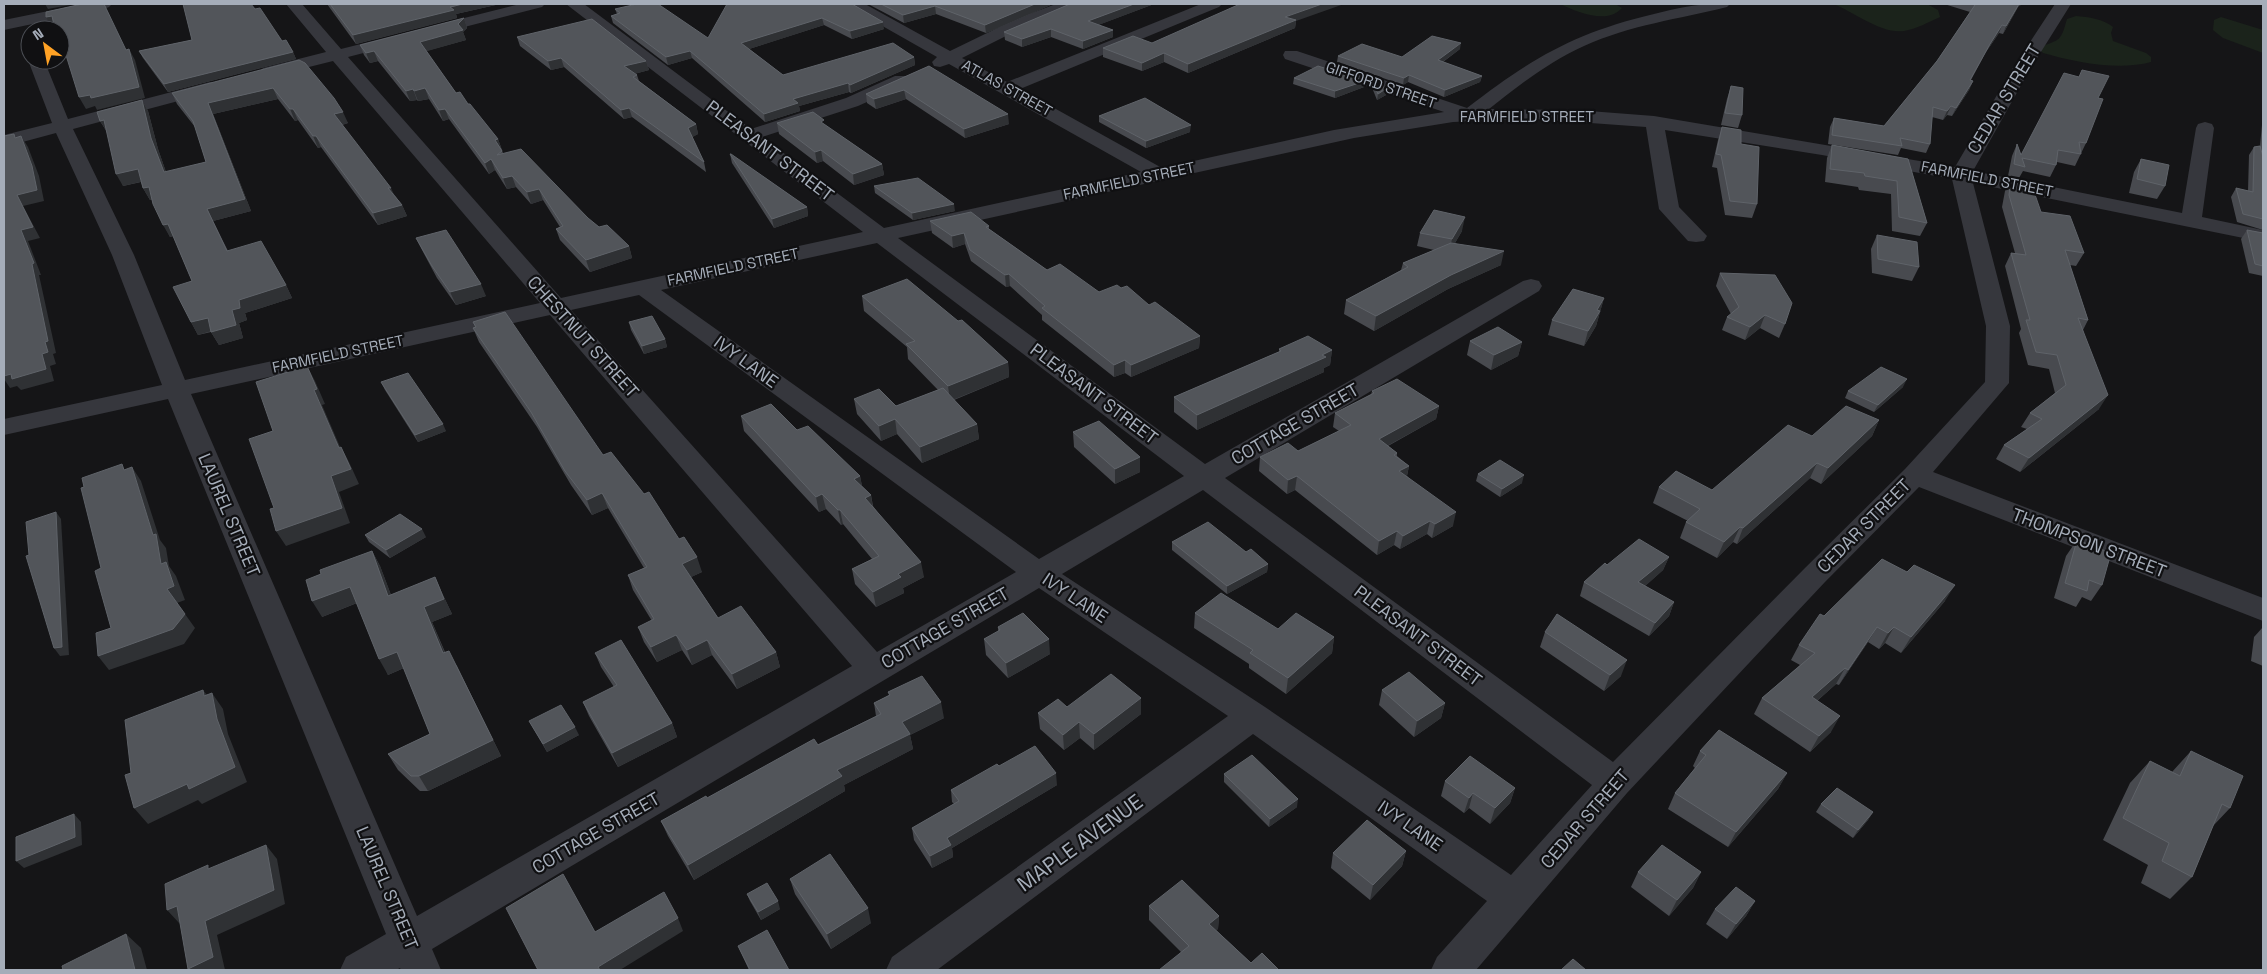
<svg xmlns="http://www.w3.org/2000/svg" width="2267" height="974" viewBox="0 0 2267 974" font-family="'Space Grotesk',sans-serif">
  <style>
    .green { fill: #1b231b }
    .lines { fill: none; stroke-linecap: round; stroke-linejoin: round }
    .street { fill: #36373d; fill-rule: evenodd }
    .wall { fill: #484a4f }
    .shaded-wall { fill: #2f3134 }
    .building { fill: #52555a; stroke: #5f6369 }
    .labels { text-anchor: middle; stroke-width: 4.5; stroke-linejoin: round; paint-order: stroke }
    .far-street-label { font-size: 15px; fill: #a5adb9; stroke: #101012 }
    .street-label { font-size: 18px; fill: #a5adb9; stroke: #101012 }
    .near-street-label { font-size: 21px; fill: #a5adb9; stroke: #101012 }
  </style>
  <rect width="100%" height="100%" fill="#151517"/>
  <g class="green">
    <path d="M1560,4H1615L1622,8C1607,25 1577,12 1560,4Z"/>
    <path d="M1833,4H1927L1938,10L1940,17C1929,22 1916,29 1904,31C1880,34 1855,12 1833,4Z"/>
    <path d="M2076,16C2089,17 2103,19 2113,27L2111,33L2113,41L2146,53L2151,57V62C2119,71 2074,62 2043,53L2039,49C2044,44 2047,45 2053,42C2063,39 2064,28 2067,19Z"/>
    <polygon points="2221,17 2263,30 2263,53 2223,38 2213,30 2214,20"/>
  </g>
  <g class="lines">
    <g class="street">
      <polygon points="83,4 112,4 109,7 104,9 4,30 4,20"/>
      <path d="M286,4H302L341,49L520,4H545L542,7L348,57L561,298L863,232L566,4H584L751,129L846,98L895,76H907L910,80L907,84L858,106L762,137L884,228L1141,172L949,64L940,67L934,66L932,62L937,57L849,7L846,4H865L950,51L1018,18L1056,4H1078L1075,7L1030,24L962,58L1007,82L1201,4H1222L1219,7L1020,89L1162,168L1334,130L1444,112L1285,59L1283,55L1285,51H1297L1467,108C1532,58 1574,33 1654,14C1679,8 1704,2 1730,4L1727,7C1679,19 1630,25 1584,46C1549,62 1519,85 1489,109L1576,110L1654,116L1955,167L2011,71L2055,4H2071L2029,71L1973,171L2182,213L2196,128L2198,124L2205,122L2212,124L2214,128L2202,217L2263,230V242L1973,183L2010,326L2009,383L1933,472L2263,598V621L1919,487L1825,582L1627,793L1476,970H1431L1437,957L1487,901L1253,734L937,970H886L892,957L1228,716L1039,588L432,949L441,970H401L400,968L396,970H340L346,957L386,934L168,399L4,435V419L162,385L112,255L56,133L4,147V135L52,123L28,60L30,56V60H44L68,119L210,82L216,83L219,87L216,91L73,129L134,255L185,380L540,303L333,61L269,77L263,76L260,72L263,68L326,52ZM1535,119L1646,127L1659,209L1688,241L1696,242L1704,241L1707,236L1679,207L1665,130L1822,155L1952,179L1986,326L1985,382L1905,469L1805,568L1613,762L1225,478L1539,291L1542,286L1539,281L1531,279L1523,281L1205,464L898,238L1354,138L1453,122ZM877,243L1184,476L1039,559L661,290ZM639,295L1016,572L877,652L571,310ZM550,315L852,666L417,916L191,394ZM1203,490L1592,785L1511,875L1265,707L1062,574Z"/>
    </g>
  </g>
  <g class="wall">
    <polygon points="327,4 500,4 456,14 457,18 356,44"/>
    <polygon points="852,4 884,29 852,39 824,25 749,49 783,75 914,57 915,65 851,93 849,92 799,106 800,111 765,122 692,58 668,65 613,23 611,16 617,14 615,9 708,38"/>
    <polygon points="868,4 1053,4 986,33 936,14 904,23"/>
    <polygon points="1070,4 1154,4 1098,25 1113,30 1113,37 1083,49 1051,37 1022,47 1005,40 1004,32"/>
    <polygon points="1944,4 2022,4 2018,7 2003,34 1999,33 1986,52 1971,80 1973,81 1969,90 1952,116 1947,115 1943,120 1932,117 1930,144 1926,153 1901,148 1898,155 1828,144 1830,127 1834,118 1884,126 1937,61 1970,12"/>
    <polygon points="255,9 282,41 293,52 296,59 168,92 143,58 139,51 192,40"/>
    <polygon points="464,18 467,28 463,32 466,40 426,51 456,93 468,104 498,139 503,153 599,227 629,246 632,258 590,272 560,240 556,229 560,227 543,200 531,204 516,187 507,189 495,170 489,174 449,119 443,121 429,99 418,101 417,100 410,101 378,61 370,63 364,55 360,45"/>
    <polygon points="1296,21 1295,28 1188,73 1164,62 1142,71 1103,57 1103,48 1152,43"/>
    <polygon points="517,37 646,61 649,70 634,74 637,75 639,81 696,124 698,134 692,137 704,162 706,172 632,117 624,119 564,67 551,70 520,46"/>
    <polygon points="1460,49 1443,62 1482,76 1480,82 1444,97 1408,82 1403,85 1337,62 1338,56 1402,57"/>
    <polygon points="299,60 348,123 342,125 402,205 407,216 378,225 321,147 318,148 298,120 295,121 278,99 213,114 251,211 213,221 228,251 286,285 292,298 245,313 247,320 239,323 243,338 219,345 211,332 198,335 191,322 192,281 173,236 170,237 152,200 150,200 143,188 141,182 123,186 107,132 100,121 142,100 148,111 158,149 166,172 206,162 195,127 177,104 172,93"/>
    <polygon points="929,66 1009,124 965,138 906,99 876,109 867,103 866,94"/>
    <polygon points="2079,77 2098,98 2086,143 2075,166 2057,162 2056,165 2050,177 2023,171 2019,178 2008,176 2012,156 2017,144 2021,155"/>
    <polygon points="1294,78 1365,81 1364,87 1335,98 1293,84"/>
    <polygon points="1374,84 1387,88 1386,95 1377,100 1373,90"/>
    <polygon points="1731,86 1742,115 1738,128 1721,125 1727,99"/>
    <polygon points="1099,116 1190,132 1146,148 1099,122"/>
    <polygon points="777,123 825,125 882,164 884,175 854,185 823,161 817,163 779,134"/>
    <polygon points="2263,123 2263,230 2237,222 2231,197 2236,188 2248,191 2249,155 2254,147 2260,146 2262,125"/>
    <polygon points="1722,127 1757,204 1752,218 1725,215 1717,168 1712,167 1718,140"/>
    <polygon points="1832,145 1908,159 1927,223 1920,236 1892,231 1891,194 1859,190 1858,187 1825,182 1827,158"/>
    <polygon points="730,154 807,207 808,216 774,228 732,163"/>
    <polygon points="2141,159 2165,186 2157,199 2129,193 2134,172"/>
    <polygon points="2011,179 2041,212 2084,253 2076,266 2070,265 2088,320 2083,330 2099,409 2020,472 1996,459 2004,445 2027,429 2021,427 2030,413 2055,393 2049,369 2028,365 2019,333 2021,329 2005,266 2011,253 2015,253 2002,207 2005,191"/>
    <polygon points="874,186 955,211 913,220 875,193"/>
    <polygon points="930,221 989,226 989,229 1047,270 1099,292 1121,288 1200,336 1199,348 1131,377 1125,373 1114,377 1042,320 1042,315 1010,286 1006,287 971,261 965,244 953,248 932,233"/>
    <polygon points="2247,230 2263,233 2263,276 2249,273 2241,239"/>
    <polygon points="1462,231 1455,243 1501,265 1448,289 1374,331 1344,314 1346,300 1401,270 1403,263 1434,250 1417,246 1420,233"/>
    <polygon points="1877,235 1919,267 1912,281 1872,273 1871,249"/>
    <polygon points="416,238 486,296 456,305 437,278 422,250"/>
    <polygon points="1720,273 1785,324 1779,338 1760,328 1745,340 1722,330 1727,317 1731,314 1716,286"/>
    <polygon points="862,296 958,321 1008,362 1009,377 954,400 977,424 979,439 922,463 897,434 881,441 857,414 854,399 896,406 938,390 908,359 907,347 864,311"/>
    <polygon points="1604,298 1596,326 1584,346 1548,335 1552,320"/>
    <polygon points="473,322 603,455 702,572 691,577 718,618 776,652 780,667 737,689 712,655 692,665 682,650 657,662 644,642 638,627 652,621 633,590 628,575 644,568 608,508 592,515 571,485 537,427 479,342 473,328 475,327"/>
    <polygon points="629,322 665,339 667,347 644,354 631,330"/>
    <polygon points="1470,341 1522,342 1518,356 1491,370 1467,355"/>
    <polygon points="1279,349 1332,350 1330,365 1324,368 1324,372 1197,430 1174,412 1174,397 1279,352"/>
    <polygon points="381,382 446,431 418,442 385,390"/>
    <polygon points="1903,387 1874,412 1845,398 1848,391"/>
    <polygon points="1372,391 1439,406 1436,419 1388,446 1397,453 1397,456 1409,466 1407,476 1453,526 1432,538 1427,534 1400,549 1394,545 1377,555 1295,490 1287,494 1259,471 1260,457 1298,451 1339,431 1333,427 1335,413 1371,395"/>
    <polygon points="741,416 797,430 860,476 862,486 871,495 873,506 924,577 903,588 904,593 876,607 855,584 852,569 872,559 843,524 841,525 826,509 819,512 744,431"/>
    <polygon points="1879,420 1872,436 1821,484 1810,478 1737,544 1733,542 1717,558 1680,538 1686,522 1688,521 1653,503 1659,487 1712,490 1812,436"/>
    <polygon points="1073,432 1140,457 1140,472 1115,484 1074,447"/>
    <polygon points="1478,474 1522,483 1500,497 1476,481"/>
    <polygon points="365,535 426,537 390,558 369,542"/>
    <polygon points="2077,540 2102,585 2091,601 2082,597 2076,607 2054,598 2066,556"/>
    <polygon points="1172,542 1268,564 1267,572 1227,594 1172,550"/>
    <polygon points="372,551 380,566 391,595 435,577 442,593 452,614 432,622 445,652 457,666 501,756 428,791 420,791 398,770 388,754 430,734 404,668 388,675 357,603 322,617 321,574"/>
    <polygon points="1669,557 1663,570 1645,586 1674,602 1669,616 1649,636 1580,596 1584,582 1607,565"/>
    <polygon points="1907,572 1945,601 1901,653 1885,643 1879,649 1868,642 1839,685 1836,684 1817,701 1831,732 1810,752 1754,714 1762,698 1800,665 1791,660 1799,645 1824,616"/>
    <polygon points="1195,613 1278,629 1334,637 1332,653 1286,694 1249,668 1249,664 1194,628"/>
    <polygon points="998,627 1050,654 1008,678 986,655 984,639 998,632"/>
    <polygon points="2263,627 2263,666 2251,661 2254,637"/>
    <polygon points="1545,632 1621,676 1604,691 1540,647"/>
    <polygon points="595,653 672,723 677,737 618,767 589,716 583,702 614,687 601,667"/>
    <polygon points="1382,690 1445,703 1441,718 1414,737 1379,705"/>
    <polygon points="888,692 944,718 910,735 913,749 844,785 845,791 694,880 668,836 661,821 876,716 874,703 889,695"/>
    <polygon points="1067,707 1141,714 1094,750 1080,738 1064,750 1040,729 1038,713"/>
    <polygon points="529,721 579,735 547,752"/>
    <polygon points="1700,751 1787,773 1778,789 1728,847 1668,809 1675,793 1695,768 1693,766"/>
    <polygon points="2191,751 2230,808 2213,826 2192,877 2170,899 2141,883 2148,865 2103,840 2130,783 2150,761 2172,772"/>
    <polygon points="999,766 1057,785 952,848 953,857 932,868 914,840 912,828 954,804 952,802 951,790"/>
    <polygon points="1224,774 1297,807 1269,827 1224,782"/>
    <polygon points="1445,781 1515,788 1510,803 1490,824 1469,808 1464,813 1441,796"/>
    <polygon points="1821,804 1873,812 1868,820 1853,838 1816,812"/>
    <polygon points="1406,851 1402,866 1370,900 1331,868 1333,853"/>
    <polygon points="1638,872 1701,872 1693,888 1669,916 1631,887"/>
    <polygon points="790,879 871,923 831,949 795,894"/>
    <polygon points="747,894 780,909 761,920 750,901"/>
    <polygon points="1755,901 1746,916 1727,939 1706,924 1715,909"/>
    <polygon points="1149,906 1219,916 1218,929 1216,930 1251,963 1182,953 1149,920"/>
    <polygon points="738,946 789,970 749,970"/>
  </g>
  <g class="shaded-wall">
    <polygon points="45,4 75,4 48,9"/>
    <polygon points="463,4 500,4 456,14 457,18 356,44 353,35"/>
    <polygon points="1035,4 1053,4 986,33 985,25"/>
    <polygon points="1134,4 1154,4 1088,29 1088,21"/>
    <polygon points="1322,4 1344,4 1296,21 1295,28 1188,73 1188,64 1285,17"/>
    <polygon points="2019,4 2022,4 2018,7 2003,34 2006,26"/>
    <polygon points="935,6 936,14 904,23 903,15"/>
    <polygon points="52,16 58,27 52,28 46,17"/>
    <polygon points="464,18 467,28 463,32 466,40 424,52 420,42 458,24"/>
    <polygon points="822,18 824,25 743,51 741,43"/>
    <polygon points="883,22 884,29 852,39 850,31"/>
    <polygon points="2002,25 1999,33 1986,52 1967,89 1990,44"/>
    <polygon points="1051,29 1051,37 1022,47 1022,39"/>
    <polygon points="1113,30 1113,37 1083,49 1083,41"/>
    <polygon points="60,39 61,39 67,50 64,50 60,44"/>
    <polygon points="1461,43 1460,49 1437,66 1438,60"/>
    <polygon points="129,49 135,60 145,98 97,110 95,106 86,109 79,97"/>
    <polygon points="374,51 378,61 370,63 366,53"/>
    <polygon points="690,51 692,58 668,65 666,57"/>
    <polygon points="293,52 296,59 168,92 164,84"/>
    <polygon points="1164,53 1164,62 1142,71 1142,63"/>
    <polygon points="914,57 915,65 851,93 850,85"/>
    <polygon points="561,58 564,67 551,70 548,61"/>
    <polygon points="646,61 649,70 627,76 624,66"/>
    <polygon points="1409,75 1408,82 1403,85 1404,78"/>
    <polygon points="1482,76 1480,82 1444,97 1445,90"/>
    <polygon points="1365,81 1364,87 1335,98 1335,91"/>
    <polygon points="1973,81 1969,90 1952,116 1956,108"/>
    <polygon points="848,83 849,92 799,106 800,111 765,122 764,114 793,99"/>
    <polygon points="273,88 278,99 213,114 251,211 213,221 234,263 207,209 208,103"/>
    <polygon points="425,88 429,99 418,101 414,91"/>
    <polygon points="1387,88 1386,95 1377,100 1378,94"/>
    <polygon points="413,89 417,100 410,101 406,91"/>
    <polygon points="904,90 906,99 876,109 874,99"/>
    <polygon points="142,100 148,111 158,149 170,184 164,172 151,138"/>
    <polygon points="1951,106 1947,115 1943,120 1947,111"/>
    <polygon points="629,108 632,117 624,119 621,110"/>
    <polygon points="290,109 293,109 298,120 295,121"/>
    <polygon points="445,109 449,119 443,121 439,110"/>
    <polygon points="343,112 348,123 339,126 334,114"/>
    <polygon points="1008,114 1009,124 965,138 964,129"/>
    <polygon points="104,120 107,132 100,121"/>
    <polygon points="696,124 698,134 691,138 688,128"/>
    <polygon points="1191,125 1190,132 1146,148 1146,141"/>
    <polygon points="21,136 28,147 39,176 44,201 23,206 40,238 28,241 41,275 39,275 56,353 53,354 56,364 50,366 54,381 21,390 17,386 10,388 4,379 4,376 42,354 45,342 21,230 17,195"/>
    <polygon points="313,136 316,136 321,147 318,148"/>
    <polygon points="498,139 502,150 495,140"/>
    <polygon points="821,150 823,161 817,163 815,152"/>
    <polygon points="491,159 495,170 489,174 485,163"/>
    <polygon points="882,164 884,175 854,185 853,174"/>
    <polygon points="138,169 144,181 123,186 116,174"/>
    <polygon points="512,176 516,187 507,189 503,178"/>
    <polygon points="149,187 156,199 150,200 143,188"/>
    <polygon points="388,188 391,188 396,199"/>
    <polygon points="539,189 543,200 531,204 527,192"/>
    <polygon points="954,204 955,211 913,220 912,213"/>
    <polygon points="402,205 407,216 378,225 373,213"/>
    <polygon points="807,207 808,216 774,228 772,219"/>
    <polygon points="1465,217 1462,231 1449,253 1452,239"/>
    <polygon points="168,224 175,236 170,237 163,225"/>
    <polygon points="964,233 965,244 953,248 952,236"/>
    <polygon points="629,246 632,258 590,272 586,260"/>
    <polygon points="1504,251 1501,265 1448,289 1374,331 1376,316 1451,275"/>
    <polygon points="1009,274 1010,286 1006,287 1005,275"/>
    <polygon points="481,284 486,296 456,305 450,292"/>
    <polygon points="286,285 292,298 245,313 247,320 239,323 243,338 219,345 211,332 232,310 239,300"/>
    <polygon points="1604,298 1596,326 1584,346 1588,331 1597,310"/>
    <polygon points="1765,315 1760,328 1745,340 1750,327"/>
    <polygon points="208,318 215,330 198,335 191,322"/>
    <polygon points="1200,336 1199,348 1131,377 1131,365"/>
    <polygon points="665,339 667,347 644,354 642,346"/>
    <polygon points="1522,342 1518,356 1491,370 1494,355"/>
    <polygon points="1332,350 1330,365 1324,368 1324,372 1197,430 1197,415"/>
    <polygon points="1125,360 1125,373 1114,377 1114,365"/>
    <polygon points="1008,362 1009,377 950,401 948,386"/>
    <polygon points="307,366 315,381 325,404 322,405 347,463 339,448 314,390"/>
    <polygon points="1907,379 1903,387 1874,412 1878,405"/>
    <polygon points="2108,395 2099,409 2020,472 2029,458"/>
    <polygon points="1439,406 1436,419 1376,452 1379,439"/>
    <polygon points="895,419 897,434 881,441 879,426"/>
    <polygon points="1879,420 1872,436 1821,484 1828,468"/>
    <polygon points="443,424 446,431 418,442 415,435"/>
    <polygon points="977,424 979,439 922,463 920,447"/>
    <polygon points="341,447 349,462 359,484 339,492 350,523 286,546 276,531 331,476"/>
    <polygon points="1140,457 1140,472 1115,484 1115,469"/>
    <polygon points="1817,463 1810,478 1737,544 1743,528"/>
    <polygon points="1409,466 1406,480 1399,471"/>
    <polygon points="132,467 141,481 160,540 166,548 169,566 176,576 185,600 177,603 167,589 161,564 153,535"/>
    <polygon points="1524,475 1522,483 1500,497 1502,489"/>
    <polygon points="860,476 863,491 854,479"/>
    <polygon points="1297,476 1295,490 1287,494 1288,480"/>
    <polygon points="602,493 608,508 592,515 587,500"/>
    <polygon points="822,494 826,509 819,512 816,497"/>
    <polygon points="871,495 873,510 865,498"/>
    <polygon points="838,510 840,510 843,524 841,525"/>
    <polygon points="56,512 61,519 69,655 60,656 54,648"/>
    <polygon points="1456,512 1453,526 1432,538 1435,524"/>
    <polygon points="1430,521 1427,534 1400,549 1403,536"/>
    <polygon points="1740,527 1733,542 1717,558 1724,542"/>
    <polygon points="422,529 426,537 390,558 386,550"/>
    <polygon points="1397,531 1394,545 1377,555 1379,541"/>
    <polygon points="372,551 380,566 397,611 388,596"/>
    <polygon points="697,557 702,572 687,579 682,564"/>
    <polygon points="1669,557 1663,570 1634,596 1638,582"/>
    <polygon points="921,562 924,577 903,588 904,593 876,607 873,592 898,574"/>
    <polygon points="1268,564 1267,572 1227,594 1227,586"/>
    <polygon points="435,577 442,593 452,614 432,622 451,668 443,653 424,607"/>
    <polygon points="1955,585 1945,601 1901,653 1911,637"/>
    <polygon points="350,587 359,602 322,617 312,601"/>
    <polygon points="1674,602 1669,616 1649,636 1655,623"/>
    <polygon points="185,614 195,628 184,644 109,670 98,656"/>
    <polygon points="1877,627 1868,642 1839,685 1848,670"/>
    <polygon points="1894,627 1885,643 1879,649 1888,633"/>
    <polygon points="676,635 682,650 657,662 651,647"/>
    <polygon points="1334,637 1332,653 1286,694 1288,678"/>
    <polygon points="1049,639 1050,654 1008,678 1006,663"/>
    <polygon points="707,640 712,655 692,665 687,650"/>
    <polygon points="449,651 501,756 428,791 419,776 493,740"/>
    <polygon points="397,652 406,667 388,675 379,659"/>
    <polygon points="776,652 780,667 737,689 732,674"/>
    <polygon points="1627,660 1621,676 1604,691 1610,675"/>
    <polygon points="1845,668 1836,684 1803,713 1812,697"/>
    <polygon points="203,690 214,704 212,693 223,709 228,734 247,782 202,804 198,800 148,824 134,808 204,696"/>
    <polygon points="1141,698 1141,714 1094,750 1094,734"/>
    <polygon points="941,702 944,718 910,735 913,749 844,785 845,791 694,880 688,865 837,770 902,722"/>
    <polygon points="1445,703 1441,718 1414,737 1417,721"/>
    <polygon points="1840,716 1831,732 1810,752 1819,736"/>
    <polygon points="1079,722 1080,738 1064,750 1063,735"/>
    <polygon points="672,723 677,737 618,767 612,753"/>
    <polygon points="575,727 579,735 547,752 543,744"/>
    <polygon points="1056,773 1057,785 952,848 953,857 932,868 930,856 947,838"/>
    <polygon points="1787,773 1778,789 1728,847 1736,832"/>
    <polygon points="1515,788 1510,803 1490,824 1495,808"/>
    <polygon points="1473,793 1469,808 1464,813 1469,798"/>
    <polygon points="1298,799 1297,807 1269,827 1270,819"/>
    <polygon points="1873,812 1868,820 1853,838 1858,830"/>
    <polygon points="74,814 81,822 82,845 24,868 16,861"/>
    <polygon points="266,845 277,859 285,904 217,935 225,970 190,970 188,969 205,921"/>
    <polygon points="1406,851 1402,866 1370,900 1373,885"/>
    <polygon points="1701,872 1693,888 1669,916 1677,900"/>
    <polygon points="778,901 780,909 761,920 758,912"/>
    <polygon points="1755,901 1746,916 1727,939 1736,924"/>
    <polygon points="177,906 180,924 167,910"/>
    <polygon points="868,908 871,923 831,949 827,934"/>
    <polygon points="1219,916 1218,929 1208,937 1209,924"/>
    <polygon points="678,918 683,931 620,970 600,970 598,967"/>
    <polygon points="126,934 141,948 147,970 135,970"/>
  </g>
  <g class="building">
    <polygon points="82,4 104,4 126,50 129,49 139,87 91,98 90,95 79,97 61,39 60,39 60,30 55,30 52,16 46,17 46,12"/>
    <polygon points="183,4 251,4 255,9 260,8 282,41 286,40 293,52 164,84 139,51 192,40"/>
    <polygon points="330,4 463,4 450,7 454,10 353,35"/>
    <polygon points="637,4 658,4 708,38 727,4 852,4 883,22 850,31 822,18 741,43 783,75 893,43 914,57 850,85 848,83 793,99 798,103 764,114 690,51 666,57 611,16 620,13 615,9"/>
    <polygon points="881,4 1035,4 985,25 935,6 903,15"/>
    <polygon points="1070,4 1134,4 1088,21 1113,30 1083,41 1051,29 1022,39 1004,32"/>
    <polygon points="1240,4 1322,4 1285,17 1296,20 1188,64 1164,53 1142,63 1103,48 1133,36 1152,43"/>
    <polygon points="1971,4 2019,4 2006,26 2002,25 1990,44 1970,80 1973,81 1956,108 1951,106 1947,111 1933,107 1930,144 1900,138 1902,146 1832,135 1834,118 1884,126 1937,61 1975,5"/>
    <polygon points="464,18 458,24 463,30 420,42 456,93 460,92 468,104 470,104 498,139 495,140 502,151 497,155 521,149 588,218 599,227 607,225 629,246 586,260 556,229 563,226 539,189 527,192 512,176 503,178 491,159 485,163 445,109 439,110 425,88 414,91 413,89 406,91 374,51 366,53 360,45"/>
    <polygon points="592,19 646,61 624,66 637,75 633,77 696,124 688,128 704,162 629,108 621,110 561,58 548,61 517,37"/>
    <polygon points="1432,36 1461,43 1438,60 1482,76 1445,90 1409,75 1404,78 1338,56 1362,44 1402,57"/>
    <polygon points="299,60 305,63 334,98 343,112 334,114 391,188 388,188 402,205 373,213 316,136 313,136 293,109 290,109 273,88 208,103 245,199 207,209 227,251 261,241 286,285 239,300 240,308 232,310 236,325 211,332 208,318 191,322 173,287 192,281 168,224 163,225 153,204 149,187 143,188 138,169 116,174 104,120 100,121 97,112 142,100 151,138 164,172 206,162 193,121 172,93"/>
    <polygon points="929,66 1008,114 964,129 904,90 874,99 866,94"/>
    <polygon points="1318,66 1365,81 1335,91 1294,78"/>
    <polygon points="2082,70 2109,76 2098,98 2103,99 2086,143 2079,142 2081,154 2058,150 2056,165 2022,158 2025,167 2014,164 2017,144 2021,155 2064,73 2079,77"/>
    <polygon points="1374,84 1387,88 1378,94"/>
    <polygon points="1731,86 1743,88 1742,115 1725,113"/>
    <polygon points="1145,98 1191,125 1146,141 1099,116"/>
    <polygon points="813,112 824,120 821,122 882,164 853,174 821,150 815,152 777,123"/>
    <polygon points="1722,127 1741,130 1741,144 1759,147 1757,204 1730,201 1721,155 1716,154"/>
    <polygon points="14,134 15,138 21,136 32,166 37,190 17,195 33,227 21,230 34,263 32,264 48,341 45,342 48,352 42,354 46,369 12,379 11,374 4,376 4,136"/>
    <polygon points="1832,145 1908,159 1927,223 1899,217 1897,181 1865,176 1864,173 1830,169"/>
    <polygon points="2260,146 2263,157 2263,154 2263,219 2243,214 2236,188 2253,192 2254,147"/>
    <polygon points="730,154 731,154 807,207 772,219"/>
    <polygon points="2141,159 2169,165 2165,186 2137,179"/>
    <polygon points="918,178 954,204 912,213 874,186"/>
    <polygon points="2011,179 2031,183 2041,212 2070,216 2084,253 2065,250 2088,320 2078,318 2108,395 2029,458 2004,445 2042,419 2030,413 2066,385 2057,355 2036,352 2026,320 2030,320 2011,253 2026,255 2009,195"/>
    <polygon points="1434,210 1465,217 1452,239 1420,233"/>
    <polygon points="971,212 989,226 986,227 1047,270 1060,264 1099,292 1117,285 1121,288 1127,286 1149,305 1155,302 1200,336 1131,365 1125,360 1114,365 1042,308 1045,306 1009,274 1005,275 970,250 964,233 952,236 930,221"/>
    <polygon points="446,230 481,284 450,292 432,266 416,238"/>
    <polygon points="2247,230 2263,233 2263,266 2255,264"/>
    <polygon points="1877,235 1917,242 1919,267 1878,259"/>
    <polygon points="1451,243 1504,251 1451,275 1376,316 1346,300 1408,267 1403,263"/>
    <polygon points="1720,273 1775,275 1792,303 1785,324 1765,315 1750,327 1727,317 1739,307"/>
    <polygon points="907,279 958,321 962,320 1008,362 948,386 906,344 915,341 862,296"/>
    <polygon points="1573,289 1604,298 1597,310 1600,311 1588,331 1552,320"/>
    <polygon points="505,312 603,455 611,452 644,494 649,492 679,539 684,537 697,557 682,564 718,618 741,606 776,652 732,674 707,640 687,650 676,635 651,647 638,627 654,619 628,575 647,567 602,493 587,500 565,471 531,412 473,328 476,327 473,322"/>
    <polygon points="652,316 665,339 642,346 629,322"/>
    <polygon points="1498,327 1522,342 1494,355 1470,341"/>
    <polygon points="1308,336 1332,350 1322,355 1326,357 1197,415 1174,397 1281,351 1279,349"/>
    <polygon points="307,366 317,389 314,390 339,448 341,447 351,469 331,476 342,508 276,531 270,509 274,508 249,439 273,431 256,382"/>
    <polygon points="1881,367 1907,379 1878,405 1848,391"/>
    <polygon points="408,373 443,424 415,435 381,382"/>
    <polygon points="1397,379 1439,406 1379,439 1397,453 1394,455 1409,466 1399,471 1456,512 1435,524 1430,521 1403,536 1397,531 1379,541 1297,476 1288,480 1260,457 1288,443 1298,451 1351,425 1335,413 1374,393 1372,391"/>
    <polygon points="943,388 977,424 920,447 895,419 879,426 854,399 879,389 896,406"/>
    <polygon points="771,404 797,430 808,426 860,476 854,479 871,495 865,498 921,562 898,574 901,577 873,592 852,569 879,556 840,510 838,510 822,494 816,497 741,416"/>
    <polygon points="1846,406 1879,420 1828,468 1817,463 1743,528 1740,527 1724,542 1686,522 1700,509 1659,487 1676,471 1712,490 1788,425 1812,436"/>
    <polygon points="1099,421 1140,457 1115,469 1073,432"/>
    <polygon points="1500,460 1524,475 1502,489 1478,474"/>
    <polygon points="122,464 124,470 132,467 153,535 156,534 161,564 166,562 174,586 167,589 185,614 173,629 98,656 96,633 111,628 95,571 101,568 81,488 84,487 82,478"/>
    <polygon points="56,512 62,647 54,648 26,556 29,555 26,522"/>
    <polygon points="400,514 422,529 386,550 365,535"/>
    <polygon points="1208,522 1246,552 1251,549 1268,564 1227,586 1172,542"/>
    <polygon points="1639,539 1669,557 1638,582 1674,602 1655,623 1584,582 1605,563 1607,565"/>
    <polygon points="2077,540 2111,553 2102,585 2089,580 2087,591 2065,583"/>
    <polygon points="372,551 388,596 435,577 444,599 424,607 443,653 449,651 493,740 419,776 411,776 388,754 430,734 397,652 379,659 350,587 312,601 306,580 321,574 320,570"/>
    <polygon points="1882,559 1907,572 1914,565 1955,585 1911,637 1894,627 1888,633 1877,627 1848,670 1845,668 1812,697 1840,716 1819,736 1762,698 1815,653 1799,645 1820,614 1824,616"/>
    <polygon points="1221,593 1278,629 1296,613 1334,637 1288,678 1250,653 1253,650 1195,613"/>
    <polygon points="1023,613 1049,639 1006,663 984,639 1000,630 998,627"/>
    <polygon points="1557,614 1627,660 1610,675 1545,632"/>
    <polygon points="621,640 672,723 612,753 583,702 617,685 595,653"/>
    <polygon points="1409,672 1445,703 1417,721 1382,690"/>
    <polygon points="1111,674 1141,698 1094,734 1079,722 1063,735 1038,713 1058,699 1067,707"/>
    <polygon points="922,676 941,702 902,722 910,734 837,770 842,776 688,865 661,821 706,796 707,798 814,739 818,745 881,714 874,703 890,695 888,692"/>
    <polygon points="203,690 204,696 212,693 217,719 235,767 189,789 187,784 134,808 125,775 131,773 125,720"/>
    <polygon points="561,705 575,727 543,744 529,721"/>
    <polygon points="1719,730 1787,773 1736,832 1675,793 1706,755 1700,751"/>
    <polygon points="1035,746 1056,773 947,838 951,845 930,856 912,828 959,801 951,790 997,764 999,766"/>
    <polygon points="2191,751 2243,776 2230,808 2222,804 2192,877 2162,861 2169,843 2123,818 2150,761 2180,776"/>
    <polygon points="1252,755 1298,799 1270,819 1224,774"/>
    <polygon points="1470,756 1515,788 1495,808 1473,793 1469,798 1445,781"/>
    <polygon points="1837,788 1873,812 1858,830 1821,804"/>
    <polygon points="74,814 75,837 16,861 16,837"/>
    <polygon points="1367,820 1406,851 1373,885 1333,853"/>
    <polygon points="266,845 274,890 205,921 213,957 188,969 177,906 167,910 165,884 208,865 208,869"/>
    <polygon points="1662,845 1701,872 1677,900 1638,872"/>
    <polygon points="830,854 868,908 827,934 790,879"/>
    <polygon points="563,874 595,932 664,892 678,918 598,967 600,970 538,970 506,908"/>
    <polygon points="1182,880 1219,916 1209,924 1251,963 1262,953 1279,970 1159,970 1189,946 1149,906"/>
    <polygon points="767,883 778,901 758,912 747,894"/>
    <polygon points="1736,887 1755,901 1736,924 1715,909"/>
    <polygon points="767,930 789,970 750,970 738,946"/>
    <polygon points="126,934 135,970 63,970 62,966"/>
    <polygon points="1573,959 1586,970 1561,970"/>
  </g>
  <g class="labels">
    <g class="far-street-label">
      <text transform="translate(1381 85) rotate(19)" y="5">GIFFORD STREET</text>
      <text transform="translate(1007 88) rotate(29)" y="5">ATLAS STREET</text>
      <text x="1527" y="122">FARMFIELD STREET</text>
      <text transform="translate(1987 179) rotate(11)" y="5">FARMFIELD STREET</text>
      <text transform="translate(1129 181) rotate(-12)" y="5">FARMFIELD STREET</text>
      <text transform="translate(733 267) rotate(-12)" y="5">FARMFIELD STREET</text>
      <text transform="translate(338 354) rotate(-12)" y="5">FARMFIELD STREET</text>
    </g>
    <g class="street-label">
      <text transform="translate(2004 99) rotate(-59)" y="6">CEDAR STREET</text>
      <text transform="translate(770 151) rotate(37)" y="6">PLEASANT STREET</text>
      <text transform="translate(583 337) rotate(48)" y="6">CHESTNUT STREET</text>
      <text transform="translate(746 362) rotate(36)" y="6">IVY LANE</text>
      <text transform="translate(1094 394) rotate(37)" y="6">PLEASANT STREET</text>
      <text transform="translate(1295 424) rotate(-30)" y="6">COTTAGE STREET</text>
      <text transform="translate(229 515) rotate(67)" y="6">LAUREL STREET</text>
      <text transform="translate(1864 526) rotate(-45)" y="6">CEDAR STREET</text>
      <text transform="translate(2089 543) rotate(21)" y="6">THOMPSON STREET</text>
      <text transform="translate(1075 598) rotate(34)" y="6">IVY LANE</text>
      <text transform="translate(945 628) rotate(-30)" y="6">COTTAGE STREET</text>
      <text transform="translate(1418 636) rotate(37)" y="6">PLEASANT STREET</text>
      <text transform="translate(1585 819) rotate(-49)" y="6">CEDAR STREET</text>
      <text transform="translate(1410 826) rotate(35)" y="6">IVY LANE</text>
      <text transform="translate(596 833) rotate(-30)" y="6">COTTAGE STREET</text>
      <text transform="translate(387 888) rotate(67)" y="6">LAUREL STREET</text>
    </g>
    <g class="near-street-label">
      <text transform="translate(1080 843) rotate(-36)" y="7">MAPLE AVENUE</text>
    </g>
  </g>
  <rect width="2267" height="974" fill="none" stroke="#a5adb9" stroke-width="10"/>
  <g transform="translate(45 45) rotate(328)"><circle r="24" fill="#101012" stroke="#4c4f55"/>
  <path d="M0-4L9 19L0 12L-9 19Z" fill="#ffa225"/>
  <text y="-8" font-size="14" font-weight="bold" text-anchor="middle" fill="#a5adb9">N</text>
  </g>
</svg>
